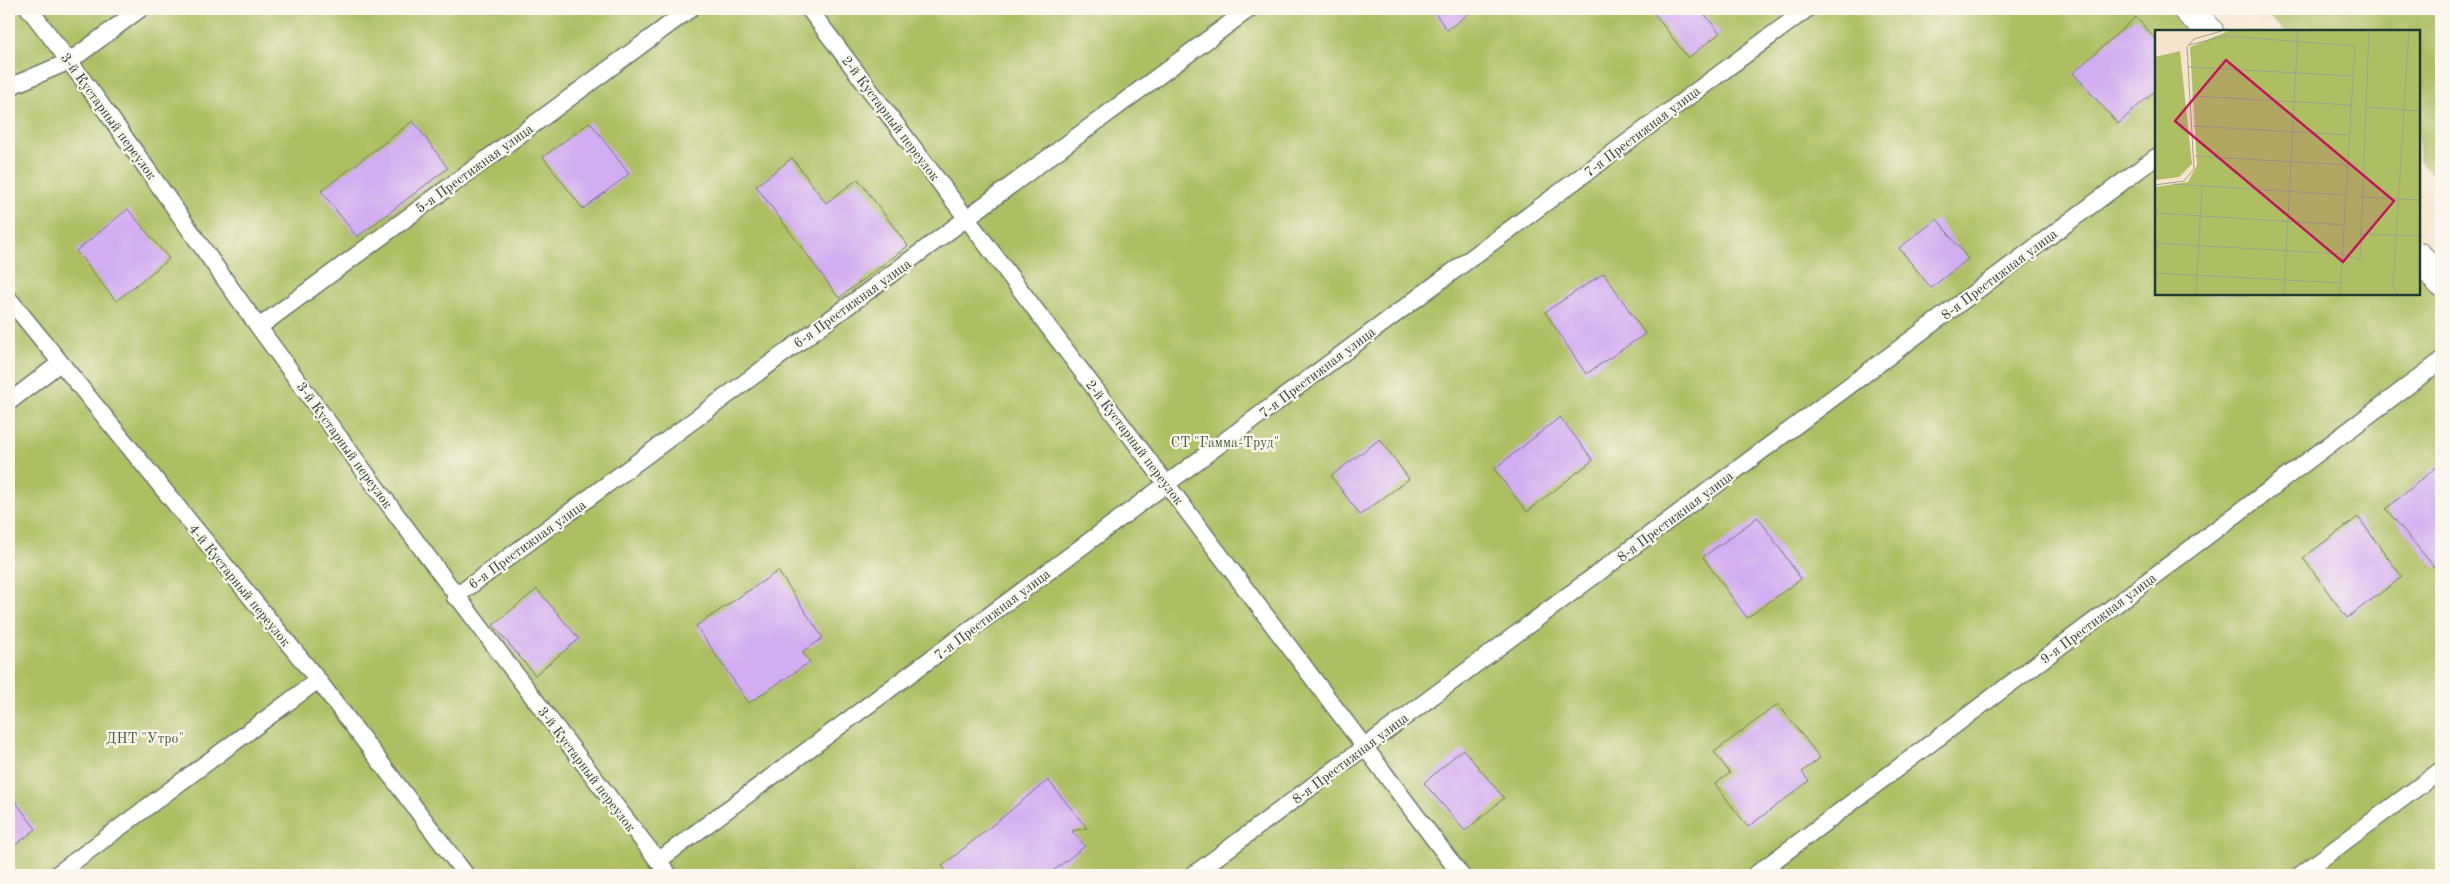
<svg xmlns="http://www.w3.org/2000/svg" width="2450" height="884" viewBox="0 0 2450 884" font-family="'Old Standard TT',serif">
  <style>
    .green { fill: #aebf63; stroke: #667e4c }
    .building { fill: #d3adf1 }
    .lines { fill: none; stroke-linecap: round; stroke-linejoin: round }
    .service-casing { stroke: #6a7769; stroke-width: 19 }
    .minor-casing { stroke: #6a7769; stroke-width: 30 }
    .service { stroke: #fff; stroke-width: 16 }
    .minor { stroke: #fff; stroke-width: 28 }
    .labels { text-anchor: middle; stroke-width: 4.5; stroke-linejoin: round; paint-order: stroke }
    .street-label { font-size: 14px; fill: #1f3d34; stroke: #fbf7ec }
    .park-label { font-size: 14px; fill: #435e40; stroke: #fbf7ec }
    .inset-road { fill: none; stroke: #a0a18f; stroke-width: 1 }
    .view { fill: #c2185b; fill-opacity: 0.15; stroke: #c2185b; stroke-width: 2.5 }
    .inset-edge { fill: none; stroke: #1f3d34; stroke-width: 2.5 }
  </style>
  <rect width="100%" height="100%" fill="#fbf7ec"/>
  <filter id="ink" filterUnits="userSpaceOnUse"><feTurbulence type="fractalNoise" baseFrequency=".02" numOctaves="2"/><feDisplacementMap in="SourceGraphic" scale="10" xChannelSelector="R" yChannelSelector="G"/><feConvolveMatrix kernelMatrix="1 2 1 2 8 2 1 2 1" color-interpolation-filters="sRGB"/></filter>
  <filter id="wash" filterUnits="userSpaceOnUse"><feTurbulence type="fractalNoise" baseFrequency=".0096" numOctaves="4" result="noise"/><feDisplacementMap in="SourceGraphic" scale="20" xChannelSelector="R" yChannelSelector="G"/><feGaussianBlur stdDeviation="1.12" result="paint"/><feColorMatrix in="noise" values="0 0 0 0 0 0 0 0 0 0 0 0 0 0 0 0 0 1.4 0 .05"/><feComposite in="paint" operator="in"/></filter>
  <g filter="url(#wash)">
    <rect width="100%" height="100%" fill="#f6e3cc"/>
    <g class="green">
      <polygon points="9,9 2169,9 2191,31 2156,31 2156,294 2419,294 2419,273 2441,297 2441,875 9,875"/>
      <polygon points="2262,9 2441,9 2441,183 2419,161 2419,31 2285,31"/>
    </g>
    <g id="blocks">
      <g class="building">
        <polygon points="1432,9 1475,9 1447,30"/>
        <polygon points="1657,9 1700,9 1720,33 1688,58 1653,12"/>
        <polygon points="2136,17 2156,40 2156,90 2118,124 2073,73"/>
        <polygon points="413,121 448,168 357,237 321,191"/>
        <polygon points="590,122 629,174 583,209 543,157"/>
        <polygon points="792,158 826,203 858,179 908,246 839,298 756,186"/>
        <polygon points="128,209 169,259 116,301 76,251"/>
        <polygon points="1937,219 1968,259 1931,288 1899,248"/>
        <polygon points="1604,273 1645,334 1586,374 1545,312"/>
        <polygon points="1560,417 1593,460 1527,512 1494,469"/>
        <polygon points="1380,439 1409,479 1360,515 1331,476"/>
        <polygon points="2441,463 2441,563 2435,568 2386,509"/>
        <polygon points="1758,517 1801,579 1747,618 1703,557"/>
        <polygon points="2358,517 2402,577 2347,618 2303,558"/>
        <polygon points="778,571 823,638 802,652 810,662 749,703 696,626"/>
        <polygon points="537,589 579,639 535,675 493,625"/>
        <polygon points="1778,704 1820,758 1802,772 1809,781 1748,827 1715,784 1730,773 1714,752"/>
        <polygon points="1463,749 1504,798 1465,831 1424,783"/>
        <polygon points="1048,780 1087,828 1072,831 1085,846 1048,875 950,875 942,866"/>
        <polygon points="9,793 36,829 9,850"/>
      </g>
    </g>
  </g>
  <g filter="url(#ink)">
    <use href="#blocks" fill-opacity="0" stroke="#6a7769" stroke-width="1"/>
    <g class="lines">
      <defs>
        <g id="service">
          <path d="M29,9C110,112 183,222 260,329C394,513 530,695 669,875"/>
          <polyline points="809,9 1461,875"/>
          <polyline points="9,87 70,61 140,9"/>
          <polyline points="9,299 318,680 466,875"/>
          <polyline points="259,327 690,9"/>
          <polyline points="9,402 60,363"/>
          <polyline points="455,597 1249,9"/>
          <polyline points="658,861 1807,9"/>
          <polyline points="56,875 318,680"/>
          <polyline points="1193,875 2156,157"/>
          <polyline points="1755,875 2441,361"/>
          <polyline points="2300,875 2441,770"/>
        </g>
        <g id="minor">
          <polyline points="2187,9 2209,31"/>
          <polyline points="2419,257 2441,282"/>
        </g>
      </defs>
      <use href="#service" class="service-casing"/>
      <use href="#minor" class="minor-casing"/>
      <use href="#service" class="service"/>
      <use href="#minor" class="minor"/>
    </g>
  </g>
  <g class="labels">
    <g class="street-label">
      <text transform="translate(109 116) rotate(54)" y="5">3-й Кустарный переулок</text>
      <text transform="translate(891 118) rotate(53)" y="5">2-й Кустарный переулок</text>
      <text transform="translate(1642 131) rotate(-37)" y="5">7-я Престижная улица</text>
      <text transform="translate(474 168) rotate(-36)" y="5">5-я Престижная улица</text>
      <text transform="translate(1999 274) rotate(-37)" y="5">8-я Престижная улица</text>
      <text transform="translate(852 303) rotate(-36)" y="5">6-я Престижная улица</text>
      <text transform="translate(1317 372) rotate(-37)" y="5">7-я Престижная улица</text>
      <text transform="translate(1135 442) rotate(53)" y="5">2-й Кустарный переулок</text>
      <text transform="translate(345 445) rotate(54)" y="5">3-й Кустарный переулок</text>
      <text transform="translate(1675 516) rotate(-37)" y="5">8-я Престижная улица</text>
      <text transform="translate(527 544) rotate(-36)" y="5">6-я Престижная улица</text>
      <text transform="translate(240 585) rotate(51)" y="5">4-й Кустарный переулок</text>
      <text transform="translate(992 614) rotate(-37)" y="5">7-я Престижная улица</text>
      <text transform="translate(2098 618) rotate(-37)" y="5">9-я Престижная улица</text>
      <text transform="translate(1350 758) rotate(-37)" y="5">8-я Престижная улица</text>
      <text transform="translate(587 769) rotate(53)" y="5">3-й Кустарный переулок</text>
    </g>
    <g class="park-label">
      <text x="1225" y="447">СТ "Гамма-Труд"</text>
      <text x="145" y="743">ДНТ "Утро"</text>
    </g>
  </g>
  <g transform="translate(2155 30)">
    <rect width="265" height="265" fill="#f6e3cc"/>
    <path d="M76,0H265V265H0V157L33,152L42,135L35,17ZM25,21L37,134L24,147L0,150V27Z" fill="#aebf63"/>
    <path class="inset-road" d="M34,15L70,6L200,16L185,265M33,37L198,46M37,66L196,75M211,77L265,81M38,96L194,105M40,126L192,135M19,154L191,165M0,155L29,151L39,139L32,17L39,9L70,0M205,167L265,170M0,183L189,195M205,204L265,206M0,213L187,224L205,230L214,0M0,243L186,253M41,265L47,156M129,265L143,0M242,265L238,257L254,0"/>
    <path class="view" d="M71,30L239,171L188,232L20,91Z"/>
    <rect width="265" height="265" class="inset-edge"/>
  </g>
  <rect width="2450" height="884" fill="none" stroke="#fbf7ec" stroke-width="30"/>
</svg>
